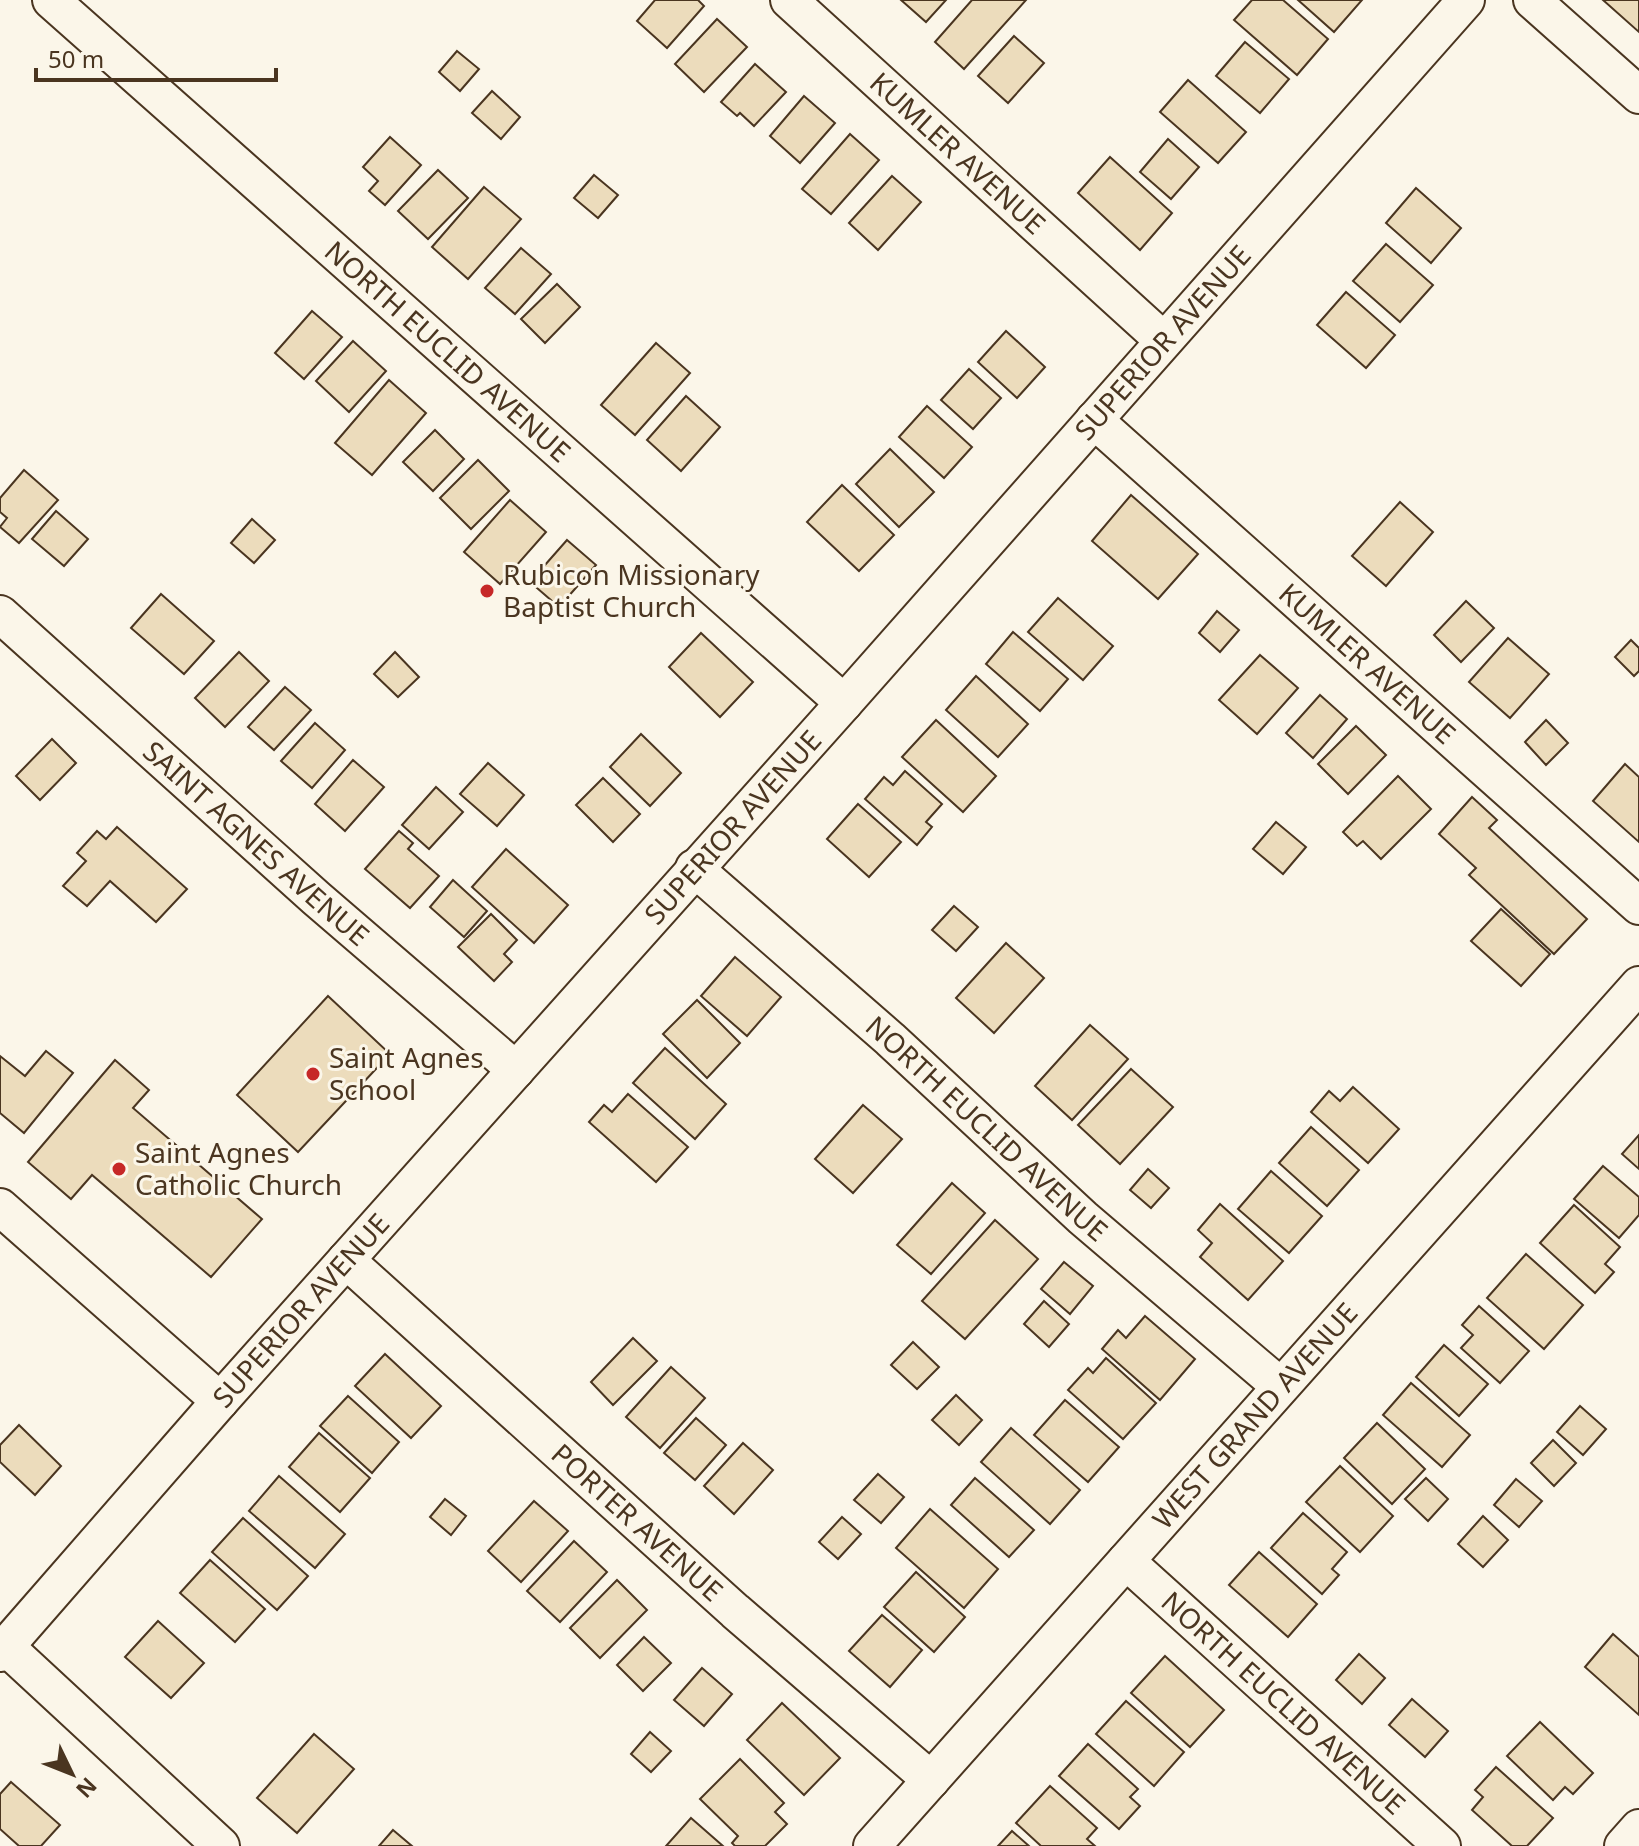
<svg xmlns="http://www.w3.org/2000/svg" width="1639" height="1846" viewBox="0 0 1639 1846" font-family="'Noto Sans',sans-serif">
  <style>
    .building { fill: #ecdcbc; stroke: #4a3520; stroke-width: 2 }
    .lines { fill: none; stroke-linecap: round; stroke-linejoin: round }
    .minor-casing { stroke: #4a3520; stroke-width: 40 }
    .minor { stroke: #fbf6e9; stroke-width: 36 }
    .poi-dot { fill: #c62828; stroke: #fbf6e9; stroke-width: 3 }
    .labels { text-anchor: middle; stroke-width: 6; stroke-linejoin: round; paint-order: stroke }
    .street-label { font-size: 28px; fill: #4a3520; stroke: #fbf6e9 }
    .poi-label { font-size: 28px; fill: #4a3520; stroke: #fbf6e9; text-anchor: start }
  </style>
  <rect width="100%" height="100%" fill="#fbf6e9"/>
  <g class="building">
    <polygon points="655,0 698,0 704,6 667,48 637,21"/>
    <polygon points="901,0 946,0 926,22"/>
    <polygon points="972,0 1026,0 964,69 935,42"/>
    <polygon points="1252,0 1283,0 1328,39 1297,75 1234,20"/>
    <polygon points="1298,0 1362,0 1334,32"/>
    <polygon points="1603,0 1639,0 1639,32"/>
    <polygon points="717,19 747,47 704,92 675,64"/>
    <polygon points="1014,36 1044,63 1008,103 978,76"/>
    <polygon points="1245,42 1289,79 1260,113 1216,76"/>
    <polygon points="457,51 479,69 460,91 439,72"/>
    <polygon points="755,64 786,92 754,126 740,113 737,116 721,102"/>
    <polygon points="1188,80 1246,132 1218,163 1160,112"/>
    <polygon points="492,91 520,117 501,139 472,113"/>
    <polygon points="804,96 835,123 800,163 770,136"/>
    <polygon points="850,134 879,160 831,214 802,189"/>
    <polygon points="390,137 421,165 385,205 369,191 378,181 363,167"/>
    <polygon points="1168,139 1199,167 1171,199 1140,172"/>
    <polygon points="1110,157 1172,213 1140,250 1078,193"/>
    <polygon points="438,170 468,198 428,239 398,211"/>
    <polygon points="594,175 618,195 598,218 574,198"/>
    <polygon points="892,176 921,202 878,250 849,223"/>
    <polygon points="484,187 521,219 468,279 432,247"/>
    <polygon points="1416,188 1461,228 1431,263 1386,223"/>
    <polygon points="1386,244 1433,285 1400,322 1353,281"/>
    <polygon points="521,248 551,274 515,314 485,288"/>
    <polygon points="557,284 580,307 545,343 521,319"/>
    <polygon points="1346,292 1395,335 1366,368 1317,325"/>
    <polygon points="312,311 342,337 304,379 275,353"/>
    <polygon points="1006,331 1045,367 1017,398 978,362"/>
    <polygon points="353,341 386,371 349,412 316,381"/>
    <polygon points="656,343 690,373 635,435 601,405"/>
    <polygon points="969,369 1001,398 973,429 941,400"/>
    <polygon points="389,380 426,413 372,475 335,443"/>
    <polygon points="686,396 720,427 681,471 647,440"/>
    <polygon points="927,406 972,447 944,478 899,437"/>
    <polygon points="435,430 464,459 433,491 403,462"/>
    <polygon points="890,449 934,492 899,527 856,484"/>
    <polygon points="478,460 509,491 471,529 440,498"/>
    <polygon points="24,470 58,500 19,543 0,527 7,518 0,512 0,498"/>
    <polygon points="842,485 894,535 859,571 807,522"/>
    <polygon points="1131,495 1198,554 1158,599 1092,541"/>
    <polygon points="510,500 546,532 500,584 464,552"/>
    <polygon points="1400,502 1433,532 1386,586 1352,556"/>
    <polygon points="56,511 88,539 64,566 32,539"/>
    <polygon points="252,519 275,540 254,563 231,543"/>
    <polygon points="567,540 596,565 559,607 530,582"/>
    <polygon points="161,594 214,641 184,674 131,628"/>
    <polygon points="1058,598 1113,646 1083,680 1028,632"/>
    <polygon points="1466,601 1494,628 1461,662 1434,635"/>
    <polygon points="1217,611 1239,630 1220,652 1199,633"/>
    <polygon points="1013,632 1068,679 1040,711 986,664"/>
    <polygon points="701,633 753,682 720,717 669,667"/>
    <polygon points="1508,638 1549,674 1510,718 1469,682"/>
    <polygon points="1631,640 1639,648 1639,671 1634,676 1615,657"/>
    <polygon points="239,652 269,681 225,727 195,698"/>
    <polygon points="395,652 419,677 398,697 374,674"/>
    <polygon points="1260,655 1298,688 1257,734 1219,700"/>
    <polygon points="976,676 1028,724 998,757 946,710"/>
    <polygon points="285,687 311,710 274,750 248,727"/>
    <polygon points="1320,695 1347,719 1313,758 1286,733"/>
    <polygon points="936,720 996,776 963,812 902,757"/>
    <polygon points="1546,720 1568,743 1546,765 1525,742"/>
    <polygon points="315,723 345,750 312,788 281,761"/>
    <polygon points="1356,726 1386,755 1348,794 1318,764"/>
    <polygon points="641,734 681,773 650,806 610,767"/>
    <polygon points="52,739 76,763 40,800 16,776"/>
    <polygon points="353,760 384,787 345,831 315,804"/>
    <polygon points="488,763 524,795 497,826 460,794"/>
    <polygon points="1625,764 1639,777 1639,842 1593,801"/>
    <polygon points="905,771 942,804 926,822 932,827 917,845 865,799 884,777 893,785"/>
    <polygon points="1398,776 1431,809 1381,859 1363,841 1357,846 1343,832"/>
    <polygon points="603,778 640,814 613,842 576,805"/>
    <polygon points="436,787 463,812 429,849 402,825"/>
    <polygon points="1472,797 1497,820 1489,828 1587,919 1554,954 1469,875 1476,868 1439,834"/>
    <polygon points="858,804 901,842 869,877 827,839"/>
    <polygon points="1276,822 1306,847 1283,874 1253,849"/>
    <polygon points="117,827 187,889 156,922 110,881 87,906 63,886 86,861 77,853 97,831 106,839"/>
    <polygon points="399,831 413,843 408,849 439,876 410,908 365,869"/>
    <polygon points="506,849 568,905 534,943 472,887"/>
    <polygon points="453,880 487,911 464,937 430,907"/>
    <polygon points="954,906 978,927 956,951 932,930"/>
    <polygon points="1501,909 1550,954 1521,986 1471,941"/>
    <polygon points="491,914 517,940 504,954 512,962 494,981 458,947"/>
    <polygon points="1006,943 1044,978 994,1033 956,998"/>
    <polygon points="735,957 781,997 747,1036 701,996"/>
    <polygon points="328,996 390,1054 298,1152 237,1095"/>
    <polygon points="697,1000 740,1043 707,1078 663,1034"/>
    <polygon points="1090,1025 1128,1059 1072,1120 1035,1086"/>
    <polygon points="665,1048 726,1104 695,1139 633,1083"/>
    <polygon points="46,1051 73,1073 24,1133 0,1113 0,1056 25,1076"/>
    <polygon points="115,1060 149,1090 133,1108 262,1219 211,1277 92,1175 71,1199 28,1162"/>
    <polygon points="1131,1069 1173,1107 1120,1164 1078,1125"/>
    <polygon points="1353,1087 1399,1129 1368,1163 1311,1112 1329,1091 1340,1101"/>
    <polygon points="628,1094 688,1147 656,1182 589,1122 604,1105 612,1112"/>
    <polygon points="863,1105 902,1139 853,1193 815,1159"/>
    <polygon points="1311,1127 1359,1170 1327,1206 1279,1163"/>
    <polygon points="1639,1135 1639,1169 1622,1154"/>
    <polygon points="1603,1166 1639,1197 1639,1215 1619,1238 1574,1199"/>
    <polygon points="1148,1169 1169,1188 1151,1208 1130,1190"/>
    <polygon points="1271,1171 1322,1216 1289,1253 1238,1209"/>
    <polygon points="952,1183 985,1213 931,1274 897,1245"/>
    <polygon points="1220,1204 1283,1261 1248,1300 1200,1257 1212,1243 1198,1230"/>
    <polygon points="1574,1205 1620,1247 1605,1264 1614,1272 1595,1293 1540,1243"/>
    <polygon points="995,1220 1038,1259 965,1339 922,1301"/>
    <polygon points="1526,1254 1583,1305 1544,1349 1487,1298"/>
    <polygon points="1064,1262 1093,1286 1070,1314 1041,1289"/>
    <polygon points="1044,1301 1069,1324 1049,1347 1024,1324"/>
    <polygon points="1479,1306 1529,1351 1500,1383 1461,1348 1473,1335 1462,1325"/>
    <polygon points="1145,1316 1195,1359 1160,1400 1102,1349 1118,1330 1126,1338"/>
    <polygon points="633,1338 657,1361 613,1405 591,1382"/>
    <polygon points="913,1342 939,1367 917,1389 891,1365"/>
    <polygon points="1444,1345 1488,1384 1459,1416 1416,1377"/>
    <polygon points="385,1354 441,1406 411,1438 355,1386"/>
    <polygon points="1106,1358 1156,1403 1123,1439 1068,1390 1088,1368 1093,1373"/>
    <polygon points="671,1367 705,1398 660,1448 626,1417"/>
    <polygon points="1411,1383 1470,1435 1442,1467 1383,1415"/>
    <polygon points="956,1395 982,1420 959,1445 932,1420"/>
    <polygon points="348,1396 399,1442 372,1473 320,1426"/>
    <polygon points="1065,1400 1119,1447 1088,1482 1034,1435"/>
    <polygon points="1580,1406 1606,1429 1583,1455 1557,1432"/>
    <polygon points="696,1418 726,1445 695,1480 664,1453"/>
    <polygon points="1377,1423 1425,1469 1392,1504 1344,1458"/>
    <polygon points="19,1425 61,1466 35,1495 0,1462 0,1445"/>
    <polygon points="1011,1428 1080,1490 1050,1524 981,1462"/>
    <polygon points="319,1433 370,1478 340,1512 289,1467"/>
    <polygon points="1553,1440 1576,1463 1554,1486 1531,1463"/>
    <polygon points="743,1443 773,1470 734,1514 704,1486"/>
    <polygon points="1340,1466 1393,1516 1360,1552 1306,1502"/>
    <polygon points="878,1474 904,1497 881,1523 854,1500"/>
    <polygon points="279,1476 345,1534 315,1568 249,1511"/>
    <polygon points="975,1478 1034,1530 1009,1557 951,1505"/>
    <polygon points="1426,1478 1448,1499 1428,1521 1405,1499"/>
    <polygon points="1516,1479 1542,1501 1519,1527 1494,1505"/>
    <polygon points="445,1499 466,1516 451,1535 430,1517"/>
    <polygon points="534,1501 568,1531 521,1582 488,1551"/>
    <polygon points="930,1509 998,1569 964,1608 896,1548"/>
    <polygon points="1303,1513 1347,1552 1332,1569 1339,1575 1322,1594 1271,1548"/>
    <polygon points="1483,1516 1508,1540 1483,1567 1458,1544"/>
    <polygon points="842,1517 861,1534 838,1559 819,1542"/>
    <polygon points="243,1518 308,1576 277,1610 212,1552"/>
    <polygon points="574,1541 607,1572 560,1622 527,1591"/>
    <polygon points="1259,1552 1317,1604 1288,1637 1229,1585"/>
    <polygon points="210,1560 265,1609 235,1642 180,1593"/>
    <polygon points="916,1572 965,1617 934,1652 884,1607"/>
    <polygon points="617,1580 647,1610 600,1658 570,1628"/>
    <polygon points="882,1615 922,1650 890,1687 849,1651"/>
    <polygon points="158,1621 204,1663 171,1698 125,1657"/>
    <polygon points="1613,1634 1639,1657 1639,1715 1585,1667"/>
    <polygon points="644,1637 671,1663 643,1691 617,1665"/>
    <polygon points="1359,1654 1385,1678 1362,1704 1336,1680"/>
    <polygon points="1165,1656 1224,1710 1190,1747 1131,1693"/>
    <polygon points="702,1668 732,1694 704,1726 674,1700"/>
    <polygon points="1412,1699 1448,1731 1425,1757 1389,1725"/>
    <polygon points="1126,1701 1184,1752 1154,1786 1096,1734"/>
    <polygon points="782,1703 840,1758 804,1795 747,1740"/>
    <polygon points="1540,1722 1593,1773 1573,1794 1565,1787 1553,1800 1507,1756"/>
    <polygon points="650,1732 671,1751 651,1772 631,1754"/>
    <polygon points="314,1734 354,1769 297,1833 257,1798"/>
    <polygon points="1088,1744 1138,1789 1130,1797 1140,1806 1119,1829 1059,1776"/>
    <polygon points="740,1759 784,1803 775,1812 787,1824 765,1846 735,1846 732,1843 738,1836 700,1799"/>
    <polygon points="1496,1767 1553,1818 1527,1846 1512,1846 1472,1810 1483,1797 1475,1790"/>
    <polygon points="11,1782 60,1825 41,1846 19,1846 0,1829 0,1794"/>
    <polygon points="1050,1786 1097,1828 1087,1839 1095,1846 1041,1846 1016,1823"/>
    <polygon points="691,1818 723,1846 666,1846"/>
    <polygon points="393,1830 412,1846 379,1846"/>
    <polygon points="1012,1831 1029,1846 998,1846"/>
  </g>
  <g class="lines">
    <defs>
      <g id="minor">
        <path id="s1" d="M51,0L844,703"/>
        <path id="s2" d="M789,0L1163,340"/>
        <polyline points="1532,0 1639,95"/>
        <path id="s3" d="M1094,420L1639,906"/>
        <path id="s4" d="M0,614L316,898L516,1070"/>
        <path id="s5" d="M694,868L890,1039L1083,1218L1280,1386"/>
        <polyline points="0,1207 220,1401"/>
        <path id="s6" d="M346,1260L735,1611L931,1780"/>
        <path id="s7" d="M1126,1561L1442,1846"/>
        <polyline points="6,1647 221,1846"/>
        <path id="s8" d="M0,1653L220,1401L844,703L1466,0"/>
        <path id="s9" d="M872,1846L1639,985"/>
        <polyline points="1623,1846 1639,1828"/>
      </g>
    </defs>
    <use href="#minor" class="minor-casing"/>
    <use href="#minor" class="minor"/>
  </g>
  <g class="poi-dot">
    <circle cx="487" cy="591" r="8"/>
    <circle cx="313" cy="1074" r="8"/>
    <circle cx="119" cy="1169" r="8"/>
  </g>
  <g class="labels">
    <g class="street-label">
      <text dy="10" stroke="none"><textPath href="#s2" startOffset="228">KUMLER AVENUE</textPath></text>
      <text dy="10" stroke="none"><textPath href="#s8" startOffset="1752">SUPERIOR AVENUE</textPath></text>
      <text dy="10" stroke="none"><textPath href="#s1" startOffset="530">NORTH EUCLID AVENUE</textPath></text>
      <text dy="10" stroke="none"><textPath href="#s3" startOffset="366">KUMLER AVENUE</textPath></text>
      <text dy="10" stroke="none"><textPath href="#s8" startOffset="1104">SUPERIOR AVENUE</textPath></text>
      <text dy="10" stroke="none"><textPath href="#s4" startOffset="344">SAINT AGNES AVENUE</textPath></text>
      <text dy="10" stroke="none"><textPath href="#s5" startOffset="392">NORTH EUCLID AVENUE</textPath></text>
      <text dy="10" stroke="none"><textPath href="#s8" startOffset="456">SUPERIOR AVENUE</textPath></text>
      <text dy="10" stroke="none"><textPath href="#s9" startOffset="576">WEST GRAND AVENUE</textPath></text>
      <text dy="10" stroke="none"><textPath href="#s6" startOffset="392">PORTER AVENUE</textPath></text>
      <text dy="10" stroke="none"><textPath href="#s7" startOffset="212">NORTH EUCLID AVENUE</textPath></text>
    </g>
    <g class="poi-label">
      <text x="503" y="585">Rubicon Missionary<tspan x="503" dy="32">Baptist Church</tspan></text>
      <text x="329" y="1068">Saint Agnes<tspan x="329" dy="32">School</tspan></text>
      <text x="135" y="1163">Saint Agnes<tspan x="135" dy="32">Catholic Church</tspan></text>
    </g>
  </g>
  <g transform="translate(72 1774) rotate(133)" stroke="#fbf6e9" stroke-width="6" paint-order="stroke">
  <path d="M0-6L14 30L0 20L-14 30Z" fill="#4a3520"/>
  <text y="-12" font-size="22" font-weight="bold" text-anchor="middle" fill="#4a3520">N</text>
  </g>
  <path d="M36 68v12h240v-12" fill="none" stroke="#4a3520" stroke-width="4"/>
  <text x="48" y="68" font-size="24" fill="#4a3520" stroke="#fbf6e9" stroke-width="6" paint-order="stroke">50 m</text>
</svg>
